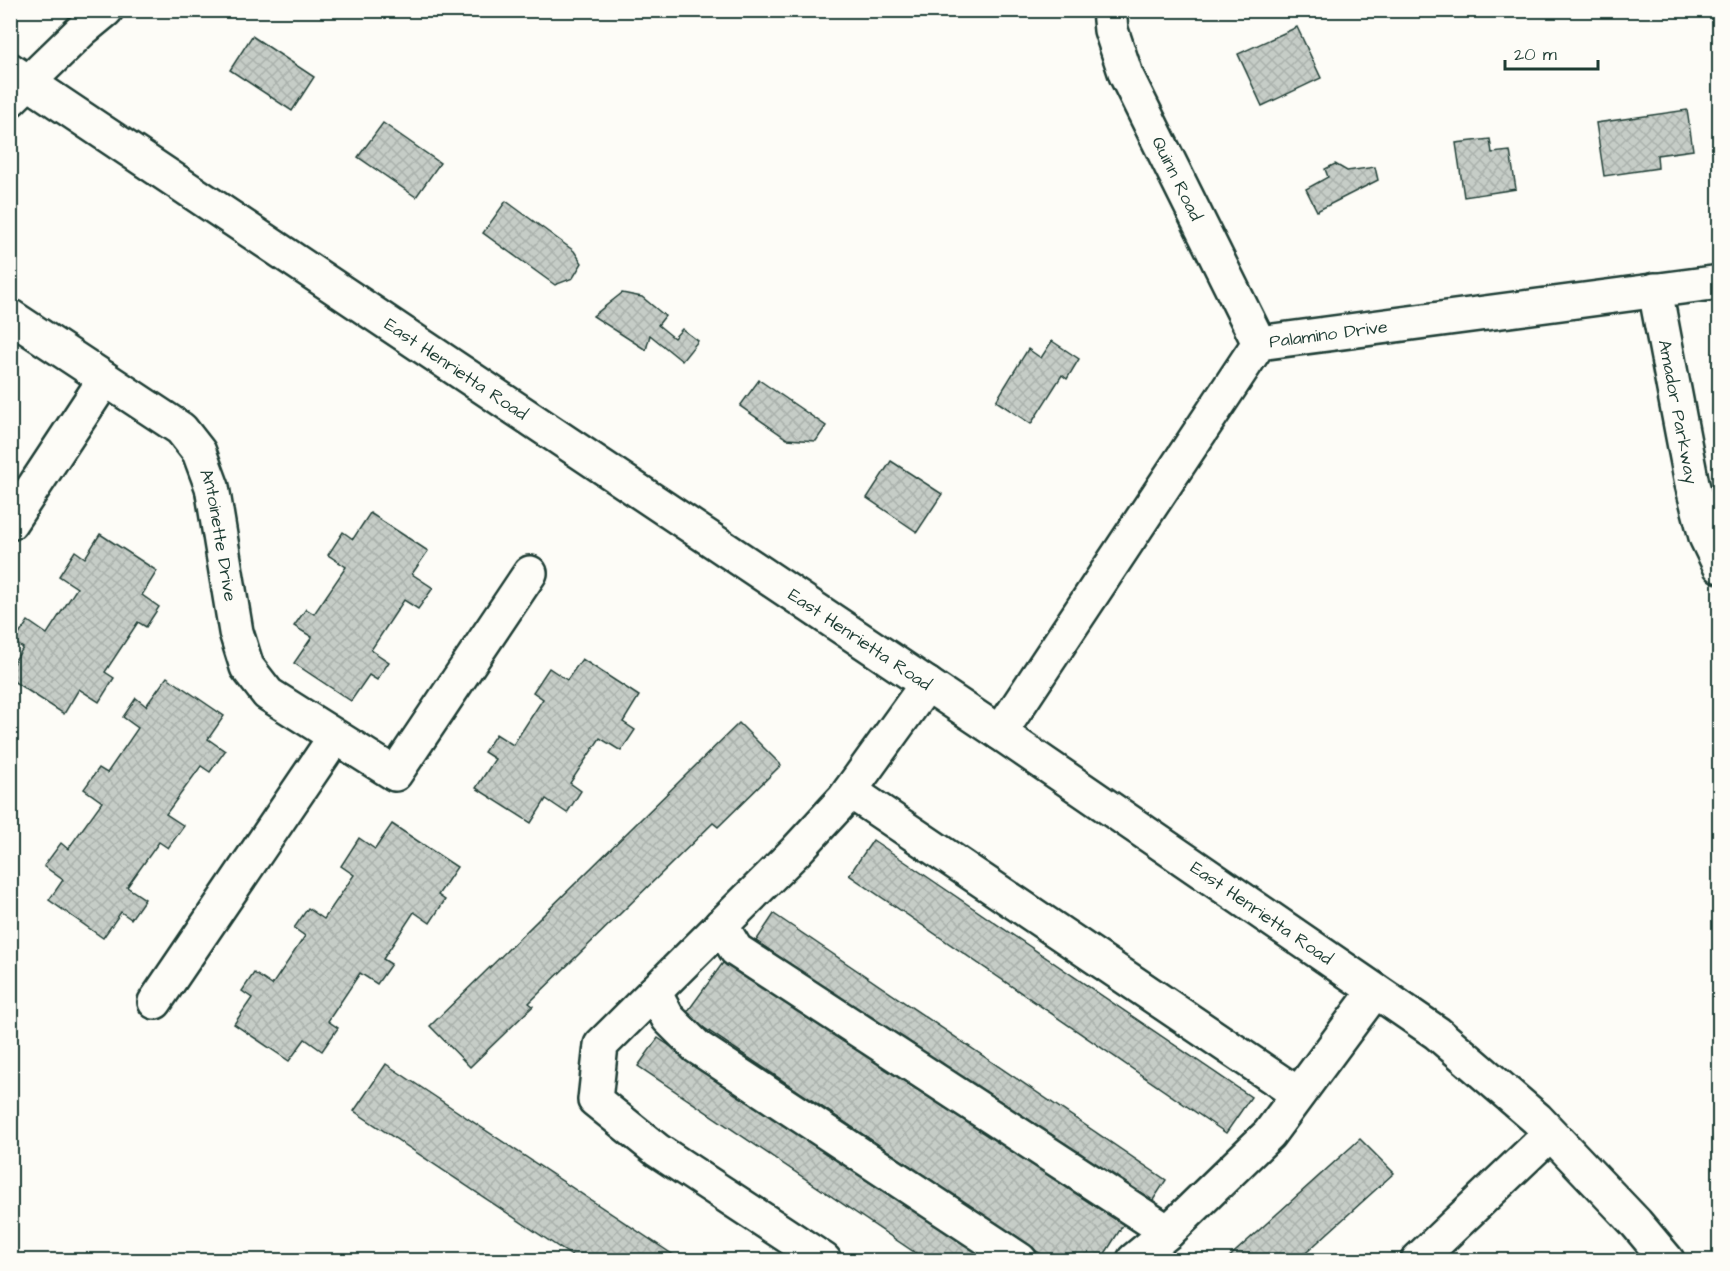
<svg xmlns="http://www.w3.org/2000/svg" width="1730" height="1271" viewBox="0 0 1730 1271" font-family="'Architects Daughter',sans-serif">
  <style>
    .building { fill: url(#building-cross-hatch); stroke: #1f3d34; stroke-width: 1.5 }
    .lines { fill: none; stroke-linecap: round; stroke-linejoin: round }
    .minor-casing { stroke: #1f3d34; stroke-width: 38 }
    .major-casing { stroke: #1f3d34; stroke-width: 38 }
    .minor { stroke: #fdfcf7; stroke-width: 33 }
    .major { stroke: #fdfcf7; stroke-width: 33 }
    .labels { text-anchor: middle; stroke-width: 6; stroke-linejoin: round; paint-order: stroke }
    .street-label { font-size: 18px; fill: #1f3d34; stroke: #fdfcf7 }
  </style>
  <defs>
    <pattern id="building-cross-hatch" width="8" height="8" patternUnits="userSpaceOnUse" patternTransform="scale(1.5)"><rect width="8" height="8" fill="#c6cdc7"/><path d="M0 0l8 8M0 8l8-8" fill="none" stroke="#aab1ac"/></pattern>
  </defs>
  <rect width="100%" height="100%" fill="#fdfcf7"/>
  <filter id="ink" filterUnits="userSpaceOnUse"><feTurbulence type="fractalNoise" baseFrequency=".0167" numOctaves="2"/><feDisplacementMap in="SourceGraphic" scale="12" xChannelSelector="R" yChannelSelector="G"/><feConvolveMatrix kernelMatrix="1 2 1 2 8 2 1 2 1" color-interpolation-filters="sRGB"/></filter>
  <g filter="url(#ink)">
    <g class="building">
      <polygon points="1297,27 1321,78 1262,106 1238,54"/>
      <polygon points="252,36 314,77 292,111 230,70"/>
      <polygon points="1687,110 1693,150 1657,155 1658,168 1604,176 1596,123"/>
      <polygon points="383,123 440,163 416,197 358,157"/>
      <polygon points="1490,139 1492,153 1510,151 1516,189 1464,197 1456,143"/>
      <polygon points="1335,164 1347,171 1375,167 1378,180 1317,211 1306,189 1328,177 1325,169"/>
      <polygon points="506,201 574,251 582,263 573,278 555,285 483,233"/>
      <polygon points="622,293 642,297 665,316 658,325 674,338 682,329 698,341 682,361 650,335 646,350 593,316"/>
      <polygon points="1052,341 1079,359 1067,379 1062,375 1031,424 996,401 1028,349 1041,358"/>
      <polygon points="759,380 826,426 816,441 787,439 740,406"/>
      <polygon points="891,461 942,494 917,532 867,498"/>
      <polygon points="370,513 428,551 412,574 433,588 418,609 404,600 371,650 389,662 377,680 369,675 351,701 294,663 312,637 294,626 306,609 314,614 346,567 328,555 343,532 353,539"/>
      <polygon points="100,534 157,571 142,595 159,607 146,627 138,622 105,672 114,678 99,702 79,689 64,714 10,679 10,668 23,648 14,642 28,621 47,634 77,588 59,576 75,551 85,558"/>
      <polygon points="582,659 639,696 623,722 635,730 621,751 600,738 570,783 581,791 567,813 546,799 531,823 476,788 495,759 484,752 496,734 513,745 543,699 533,692 549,668 567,680"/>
      <polygon points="167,677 224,716 208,739 225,751 210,772 201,766 166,814 184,826 168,848 159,842 127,887 145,899 131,919 121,912 103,938 49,900 63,880 44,866 61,843 68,849 102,802 84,789 99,768 107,773 138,728 123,717 136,698 146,706"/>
      <polygon points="739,723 781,765 718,827 713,823 529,1003 533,1006 470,1067 430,1026"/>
      <polygon points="392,824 457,867 438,895 445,900 430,923 414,912 383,959 391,964 377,984 360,973 328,1021 338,1028 322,1051 305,1039 289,1061 234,1024 252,998 242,991 254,973 272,985 305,936 294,928 308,908 324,919 354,875 341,866 359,838 375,849"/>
      <polygon points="873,840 1251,1097 1226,1133 849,875"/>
      <polygon points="774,914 1166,1180 1148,1208 756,941"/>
      <polygon points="725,960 1125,1222 1101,1260 1050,1260 685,1015"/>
      <polygon points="658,1038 991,1260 926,1260 638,1066"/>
      <polygon points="386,1064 681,1260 578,1260 354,1111"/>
      <polygon points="1360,1139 1394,1173 1298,1260 1226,1260"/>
    </g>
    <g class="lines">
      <defs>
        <g id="minor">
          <path id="s1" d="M1109,10L1111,30L1126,75L1259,343"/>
          <polyline points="10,100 83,29 106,10"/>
          <path id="s2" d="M1655,290L1692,484L1706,537L1720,566"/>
          <path id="s3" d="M10,316L181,429L199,452L212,487L236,632L247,667L268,694L395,774L530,573"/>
          <polyline points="10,523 105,379"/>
          <path id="s4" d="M1000,733L1259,343L1720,282"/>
          <polyline points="850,791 1298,1094"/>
          <polyline points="721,925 736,950 1168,1232"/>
          <polyline points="654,992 668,1018 697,1047 1020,1260"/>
          <polyline points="155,1002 335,737"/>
          <polyline points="824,1260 657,1150 595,1100 601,1045 796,851 844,799 927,684"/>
          <polyline points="1134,1260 1168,1232 1269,1134 1375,991"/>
          <polyline points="1418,1260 1550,1134"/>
        </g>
        <g id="major">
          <path id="s5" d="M10,70L1000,733L1437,1033L1537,1119L1636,1223L1667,1260"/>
        </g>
      </defs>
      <use href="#minor" class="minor-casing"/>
      <use href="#major" class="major-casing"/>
      <use href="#minor" class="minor"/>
      <use href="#major" class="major"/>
    </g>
  </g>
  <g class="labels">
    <g class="street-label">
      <text dy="6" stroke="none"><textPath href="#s1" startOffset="183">Quinn Road</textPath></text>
      <text dy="6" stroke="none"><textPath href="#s4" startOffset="538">Palamino Drive</textPath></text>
      <text dy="6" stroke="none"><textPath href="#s5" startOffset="537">East Henrietta Road</textPath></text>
      <text dy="6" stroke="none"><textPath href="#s2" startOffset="124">Amador Parkway</textPath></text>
      <text dy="6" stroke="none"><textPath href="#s3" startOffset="320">Antoinette Drive</textPath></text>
      <text dy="6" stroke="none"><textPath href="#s5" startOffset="1023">East Henrietta Road</textPath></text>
      <text dy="6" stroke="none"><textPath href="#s5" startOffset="1509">East Henrietta Road</textPath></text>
    </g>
  </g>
  <rect width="1730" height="1271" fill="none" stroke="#fdfcf7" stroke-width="36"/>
  <rect x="18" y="18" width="1694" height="1235" fill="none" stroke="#1f3d34" stroke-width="2" filter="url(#ink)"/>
  <path d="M1505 60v9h93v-9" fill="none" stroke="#1f3d34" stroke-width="3"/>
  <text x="1514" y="60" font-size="18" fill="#1f3d34" stroke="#fdfcf7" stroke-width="4.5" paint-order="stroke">20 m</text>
</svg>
